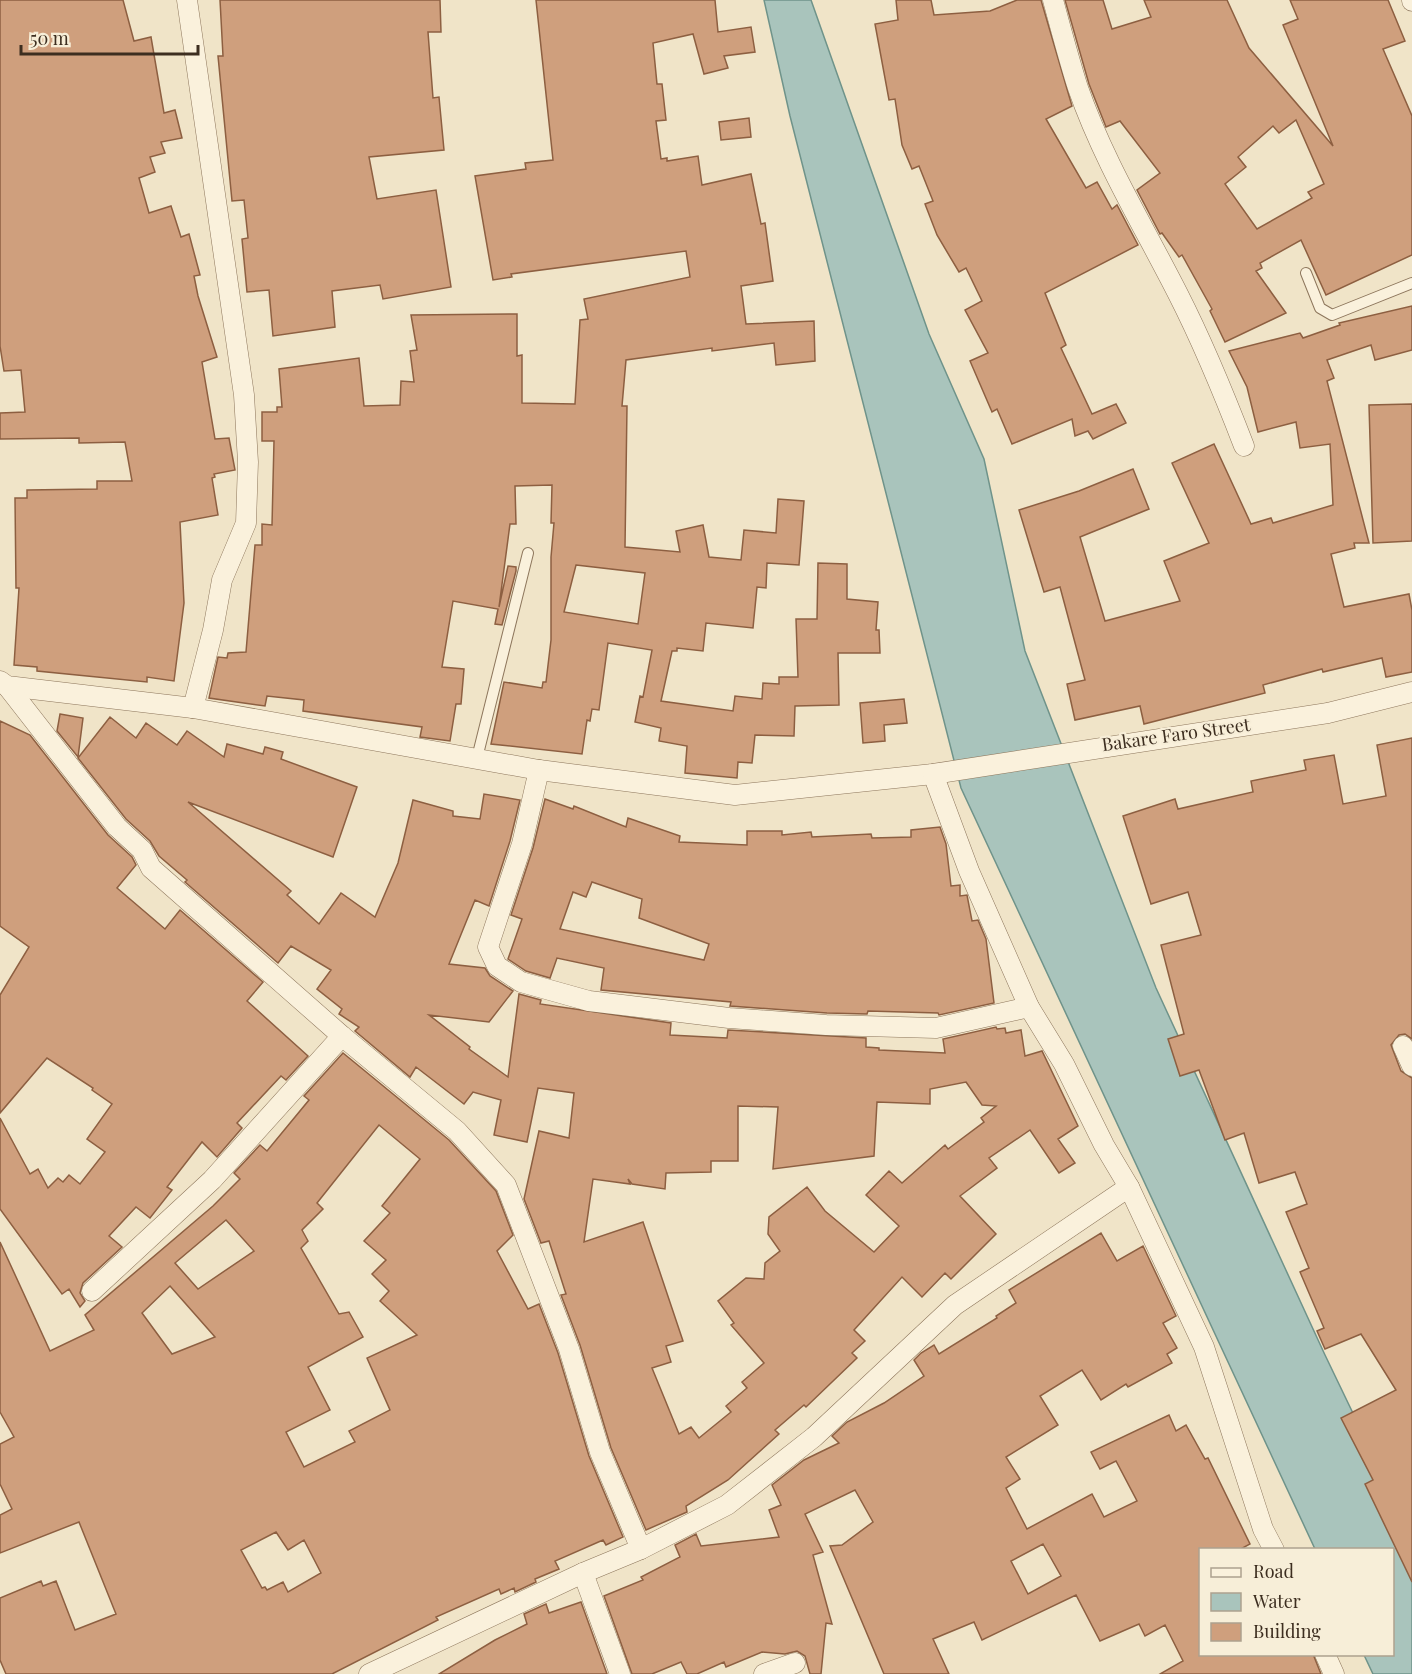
<svg xmlns="http://www.w3.org/2000/svg" width="1412" height="1674" viewBox="0 0 1412 1674" font-family="'Playfair Display',serif">
  <style>
    .water { fill: #a9c4bc; stroke: #6f938a; stroke-width: 1.5 }
    .building { fill: #cf9f7d; stroke: #8d5f41; stroke-width: 1.5; fill-rule: evenodd }
    .lines { fill: none; stroke-linecap: round; stroke-linejoin: round }
    .lane-casing { stroke: #8d765c; stroke-width: 12 }
    .street-casing { stroke: #8d765c; stroke-width: 21 }
    .lane { stroke: #faf1dc; stroke-width: 10 }
    .street { stroke: #faf1dc; stroke-width: 20 }
    .labels { text-anchor: middle; stroke-width: 4.5; stroke-linejoin: round; paint-order: stroke }
    .street-label { font-size: 18px; fill: #3d2e20; stroke: #f7eed8 }
  </style>
  <rect width="100%" height="100%" fill="#f0e4c8"/>
  <polygon class="water" points="764,0 811,0 929,334 984,459 1025,651 1156,988 1325,1355 1412,1536 1412,1674 1373,1674 1364,1655 1392,1654 1392,1550 1315,1549 961,788 790,116"/>
  <g class="building">
    <polygon points="0,0 123,0 134,41 151,37 164,113 175,110 182,138 161,142 165,153 150,157 155,172 139,178 149,213 171,206 181,237 189,234 200,275 194,276 198,296 217,357 202,362 215,439 229,438 235,470 214,474 215,477 212,478 218,515 180,522 184,603 174,681 147,677 147,682 37,671 37,667 14,665 19,588 16,588 15,498 27,498 27,490 97,489 97,481 132,481 125,442 79,443 79,438 0,439 0,413 25,412 21,370 4,371 0,346"/>
    <polygon points="220,0 440,0 441,32 428,32 433,98 439,97 444,150 369,157 377,199 436,190 451,287 383,299 380,285 332,291 335,327 273,336 269,290 247,292 242,239 248,238 244,200 232,201 218,56 223,56"/>
    <path d="M536,0H715L718,32L751,27L755,52L724,56L728,68L704,74L693,34L653,43L657,84H662L666,120L656,121L661,159L667,158V161L698,156L702,185L751,174L761,224L765,223L773,281L741,286L746,324L814,321L815,361L776,365L774,343L712,351V348L626,360L622,406H627L625,547L680,552L676,531L703,525L709,557L741,560L744,530L776,533L778,499L804,501L799,565L767,563L766,588L757,587L753,628L706,623L703,651L677,648V651H672L661,701L733,711L735,696L762,699L763,683L779,684V677H798L796,619H817L818,563L847,564V599L878,602L876,630H879L880,653H838L839,705L795,706L794,736L755,735L752,763L738,762L737,778L685,773L687,746L659,741L661,728L635,722L640,696L643,697L652,650L608,643L599,710L592,709L590,721L587,720L582,754L491,744L504,682L542,688L543,682H546L551,640V557L554,523H551L552,485L515,486L516,524H510L499,607L508,566L516,567V571L502,625L495,624L498,609L453,601L442,667L464,669L461,704H456L450,741L420,737L422,727L303,711L304,700L267,696L265,706L209,698L218,657L227,658L228,653L246,652L255,545H262V524L272,525L274,441H262V412H277V407H282L279,369L359,358L364,406L400,405L401,381L414,382L410,351L417,350L411,315L517,314V356L522,355V403L575,404L580,320L588,319L584,299L690,277L686,251L511,274L512,277L493,280L475,176L526,169L525,163L553,160ZM576,565L645,573L638,624L564,612Z"/>
    <polygon points="896,0 931,0 934,15 990,11 1017,0 1041,0 1072,106 1046,119 1086,188 1097,182 1112,209 1117,205 1138,245 1045,293 1066,345 1061,348 1092,414 1116,404 1126,423 1093,439 1088,431 1075,436 1072,419 1012,444 997,409 992,412 970,361 988,353 965,310 982,301 966,268 959,272 937,235 925,204 933,201 919,166 912,169 902,145 895,99 889,100 875,24 898,20"/>
    <path d="M1065,0H1103L1112,29L1151,17L1144,0H1227L1249,48L1333,146L1283,25L1298,19L1290,0H1388L1405,41L1383,49L1412,116V255L1326,295L1301,240L1260,263L1262,268L1256,271L1286,313L1225,342L1210,311L1212,309L1182,255L1179,257L1162,233L1160,234L1137,190L1160,173L1120,121L1106,127L1089,84ZM1296,120L1324,184L1308,192L1312,198L1257,229L1225,184L1246,167L1238,157L1273,126L1279,133Z"/>
    <polygon points="749,118 751,137 721,140 719,122"/>
    <polygon points="1412,306 1412,350 1375,360 1371,345 1327,360 1334,378 1327,381 1369,543 1354,543 1355,548 1331,554 1344,607 1409,594 1412,610 1412,672 1386,677 1382,658 1323,672 1322,669 1263,685 1265,693 1144,724 1140,706 1075,720 1067,684 1085,680 1060,587 1044,592 1019,510 1079,491 1133,469 1149,509 1080,537 1105,621 1180,601 1164,561 1209,543 1172,463 1214,444 1251,524 1271,518 1273,523 1333,505 1330,444 1300,448 1296,422 1258,432 1247,387 1229,351 1300,333 1303,338 1340,325 1339,323"/>
    <polygon points="1412,404 1412,541 1373,543 1369,405"/>
    <polygon points="904,699 907,723 884,725 885,741 863,743 860,703"/>
    <polygon points="60,714 83,718 78,757 57,731"/>
    <path d="M110,717L136,738L146,723L177,745L187,731L224,757L227,744L263,754L265,747L283,752L281,759L357,787L333,857L188,802L291,891L287,895L319,924L341,893L375,917L398,863L413,800L453,811V816L480,819L484,794L520,800L510,841L489,906L475,900L449,964L485,968L490,976L513,991L489,1022L429,1015L470,1047L469,1049L508,1077L519,994L541,1000L540,1004L671,1023L670,1035L727,1038L728,1030L866,1038V1047L879,1048V1050L945,1053L943,1039L996,1027L997,1029L1005,1028L1006,1033L1021,1030L1025,1056L1042,1051L1078,1126L1058,1139L1075,1163L1059,1173L1030,1130L989,1158L997,1168L960,1196L996,1234L951,1279L945,1273L922,1297L902,1277L854,1330L865,1341L852,1353L857,1358L806,1407L804,1405L775,1430L779,1434L728,1480L686,1506L687,1512L646,1530L611,1448L580,1345L561,1295L566,1294L549,1241L541,1243L524,1199L539,1131L569,1138L574,1093L538,1088L527,1142L494,1135L501,1100L473,1092L464,1104L416,1067L410,1077L355,1031L359,1027L339,1014L342,1009L317,989L331,970L291,946L278,963L185,882L187,880L159,856L150,841L126,819L78,758ZM966,1082L982,1105L996,1106L981,1118L984,1122L948,1149L945,1145L902,1183L889,1171L866,1195L899,1226L874,1252L825,1211L807,1187L769,1217L768,1234L780,1251L765,1263L764,1279L746,1278L718,1301L734,1323L731,1325L764,1363L742,1382L747,1388L726,1406L731,1412L699,1438L691,1427L679,1434L652,1368L671,1362L666,1346L683,1341L643,1222L584,1242L593,1179L630,1184L628,1179L632,1184L665,1189L666,1173L711,1172V1161H738V1106L778,1107L773,1169L874,1156L877,1102L930,1104V1089Z"/>
    <polygon points="0,721 30,735 108,835 132,857 136,865 117,888 165,929 180,910 263,982 247,1001 308,1056 286,1080 281,1076 237,1123 242,1128 217,1157 202,1142 167,1187 172,1190 150,1218 136,1207 109,1236 122,1247 83,1283 80,1293 85,1301 80,1307 69,1289 62,1294 0,1209 0,1118 30,1174 38,1169 48,1188 58,1178 63,1182 69,1175 80,1184 105,1152 87,1139 112,1104 92,1090 93,1088 47,1058 0,1113 0,995 29,947 0,926"/>
    <polygon points="1412,738 1412,1039 1405,1034 1399,1035 1391,1045 1401,1071 1412,1078 1412,1582 1365,1484 1373,1480 1341,1418 1396,1390 1361,1334 1325,1349 1317,1331 1324,1328 1300,1272 1309,1268 1286,1212 1307,1204 1295,1172 1259,1183 1244,1133 1225,1140 1199,1070 1180,1076 1168,1039 1184,1034 1161,945 1201,935 1188,892 1151,904 1123,816 1175,799 1178,809 1253,792 1251,781 1306,770 1304,760 1334,755 1343,804 1386,796 1377,745"/>
    <path d="M545,799L573,809L574,806L626,827L628,818L680,836L679,842L747,845V831H782V835L811,832L812,837L871,834L872,838L911,837V830L940,827L946,844L951,886L960,885V896L967,895L972,921L978,920L986,939L994,1003L939,1015L938,1013L868,1011L867,1014L827,1013L730,1006L731,1002L601,990L604,968L557,958L550,978L526,971L508,959L522,919L511,915L533,848ZM592,882L642,899L639,918L709,944L704,960L560,929L573,892L586,897Z"/>
    <path d="M343,1053L449,1140L496,1191L513,1235L497,1251L528,1309L539,1304L558,1353L589,1456L623,1537L606,1545L603,1540L555,1561L559,1569L535,1579L536,1582L515,1592L514,1588L501,1594L499,1589L436,1617L438,1620L332,1674H6L0,1660V1598L41,1581L43,1586L56,1581L75,1630L116,1614L79,1522L0,1553V1515L12,1509L0,1484V1444L14,1437L0,1412V1242L50,1351L94,1330L85,1315L213,1206L240,1179L234,1173L260,1145L267,1151L309,1100L304,1096ZM379,1125L420,1159L382,1206L390,1213L364,1241L386,1260L372,1274L389,1291L380,1301L417,1335L367,1358L390,1410L349,1431L355,1442L304,1467L286,1432L330,1410L308,1367L363,1337L349,1312L339,1314L301,1248L308,1241L302,1230L323,1209L317,1203ZM226,1220L254,1251L198,1289L175,1263ZM170,1286L215,1337L172,1354L142,1313ZM276,1532L288,1550L304,1540L321,1573L288,1592L283,1582L267,1590L265,1587L262,1588L241,1550Z"/>
    <path d="M1101,1233L1117,1261L1143,1246L1176,1316L1163,1323L1177,1348L1167,1354L1172,1363L1128,1387L1126,1384L1101,1400L1082,1370L1040,1396L1058,1425L1006,1457L1020,1479L1006,1488L1027,1529L1092,1494L1104,1517L1137,1501L1116,1461L1100,1469L1091,1452L1169,1415L1176,1431L1186,1425L1205,1459L1208,1458L1250,1544L1239,1550H1200V1654H1313L1321,1674H1160L1183,1661L1165,1625L1145,1636L1139,1624L1100,1641L1076,1595L982,1640L974,1622L933,1639L949,1674H884L830,1546L842,1545L873,1522L855,1490L805,1514L823,1552L813,1555L832,1624L826,1623L821,1674H810L805,1656L797,1651L785,1654L762,1652L726,1667L724,1662L697,1674H687L681,1662L652,1674H632L604,1596L643,1580L641,1577L680,1557L675,1545L696,1534L701,1546L779,1537L769,1510L781,1505L772,1485L804,1460L839,1443L832,1436L847,1422L884,1403L924,1376L914,1360L921,1353L934,1345L939,1354L997,1318L996,1316L1016,1303L1009,1290ZM1043,1544L1061,1576L1028,1594L1011,1561Z"/>
    <polygon points="581,1602 607,1674 439,1674 495,1640 527,1624 524,1614 546,1604 549,1613"/>
  </g>
  <g class="lines">
    <defs>
      <g id="lane">
        <polyline points="1306,273 1320,308 1332,315 1412,283"/>
        <polyline points="477,758 528,553"/>
      </g>
      <g id="street">
        <polyline points="187,0 244,395 248,462 246,523 222,580 213,630 193,708"/>
        <path d="M1053,0C1061,29 1069,60 1078,88C1103,160 1144,227 1178,294C1203,343 1224,394 1244,446"/>
        <polyline points="1412,0 1412,1"/>
        <polyline points="0,681 7,686 193,708 539,770 735,795 933,774 1328,713 1412,692"/>
        <polyline points="7,686 117,827 142,850 151,868 342,1036 457,1131 506,1185 569,1349 600,1452 641,1549"/>
        <polyline points="539,770 522,844 488,947 497,966 521,982 589,1001 729,1018 826,1025 936,1028 1029,1007"/>
        <polyline points="933,774 969,871 1029,1007 1064,1064 1104,1145 1129,1187 1204,1347 1263,1529 1274,1550"/>
        <polyline points="1403,1046 1412,1066"/>
        <polyline points="92,1291 212,1180 342,1036"/>
        <polyline points="583,1573 620,1674"/>
        <polyline points="1325,1654 1334,1674"/>
        <polyline points="369,1674 583,1573 641,1549 727,1505 814,1437 955,1305 1129,1187"/>
        <polyline points="764,1674 795,1663"/>
      </g>
    </defs>
    <use href="#lane" class="lane-casing"/>
    <use href="#street" class="street-casing"/>
    <use href="#lane" class="lane"/>
    <use href="#street" class="street"/>
  </g>
  <g class="labels">
    <g class="street-label">
      <text transform="translate(1176 735) rotate(-8)" y="6">Bakare Faro Street</text>
    </g>
  </g>
  <rect x="1199" y="1548" width="195" height="108" fill="#f7eed8" stroke="#ada18e" stroke-width="1.5"/>
  <rect x="1211" y="1568" width="30" height="9" fill="#faf1dc" stroke="#ada18e" stroke-width="1.5"/>
  <text x="1253" y="1578" font-size="18" fill="#3d2e20">Road</text>
  <rect x="1211" y="1593" width="30" height="18" fill="#a9c4bc" stroke="#ada18e" stroke-width="1.5"/>
  <text x="1253" y="1608" font-size="18" fill="#3d2e20">Water</text>
  <rect x="1211" y="1623" width="30" height="18" fill="#cf9f7d" stroke="#ada18e" stroke-width="1.5"/>
  <text x="1253" y="1638" font-size="18" fill="#3d2e20">Building</text>
  <path d="M21 45v9h177v-9" fill="none" stroke="#3d2e20" stroke-width="3"/>
  <text x="30" y="45" font-size="18" fill="#3d2e20" stroke="#f7eed8" stroke-width="4.5" paint-order="stroke">50 m</text>
</svg>
